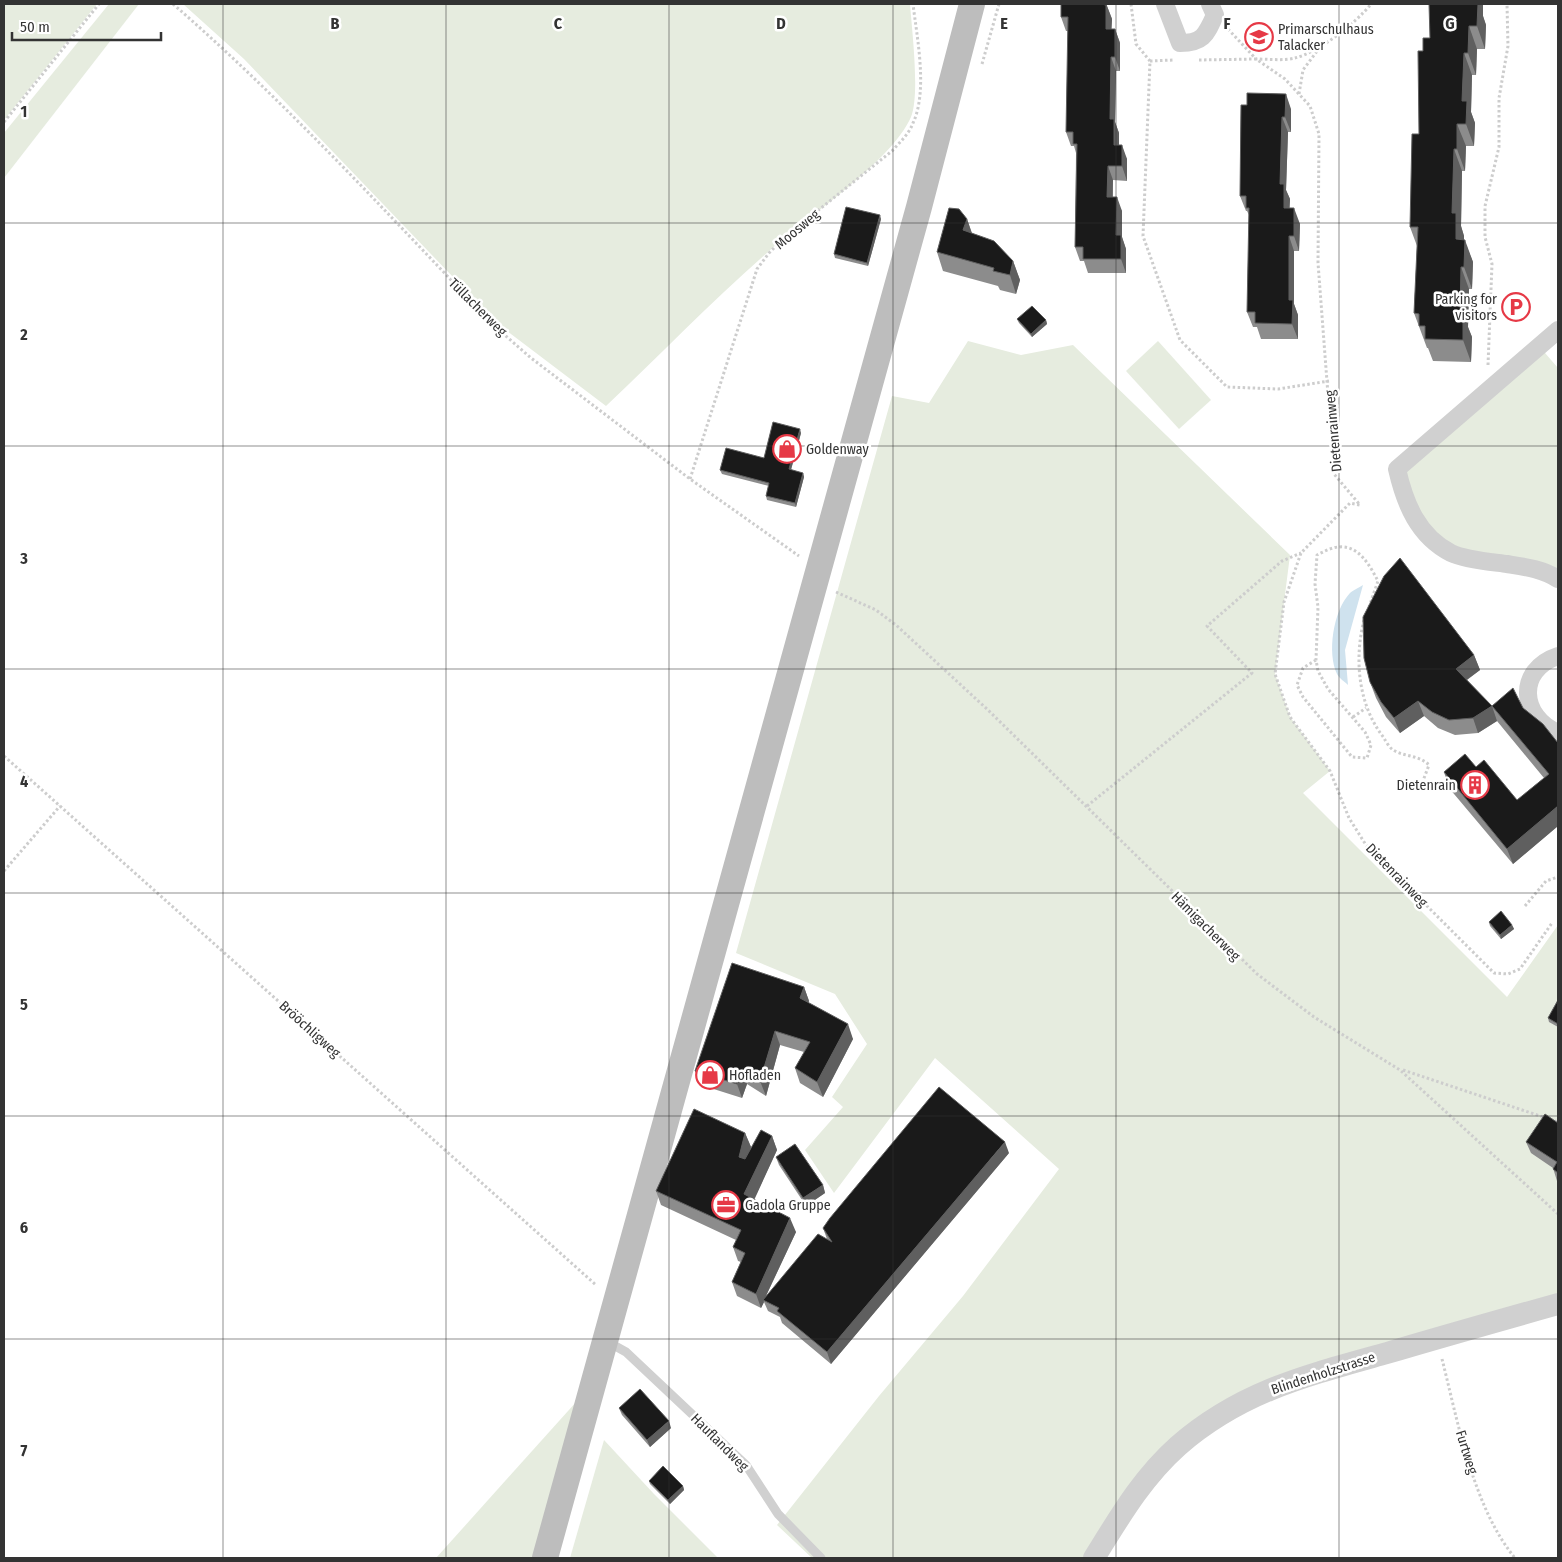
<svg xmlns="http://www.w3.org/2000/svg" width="1562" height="1562" viewBox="0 0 1562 1562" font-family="'Fira Sans Condensed',sans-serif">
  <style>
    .green { fill: #e6ecdf }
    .water { fill: #cfe2ee }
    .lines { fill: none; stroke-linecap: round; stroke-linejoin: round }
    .path { stroke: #cdcdcd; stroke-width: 3; stroke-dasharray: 2.5 2.5; stroke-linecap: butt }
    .service { stroke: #d0d0d0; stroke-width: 9 }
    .minor { stroke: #d0d0d0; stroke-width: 18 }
    .tertiary { stroke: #d0d0d0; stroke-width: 22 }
    .secondary { stroke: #bdbdbd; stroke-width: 26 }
    .wall { fill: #8c8c8c }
    .shaded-wall { fill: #5f5f5f }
    .building { fill: #1a1a1a; stroke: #5f5f5f }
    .grid { fill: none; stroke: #333; stroke-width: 1; stroke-opacity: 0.55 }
    .labels { text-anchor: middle; stroke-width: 5; stroke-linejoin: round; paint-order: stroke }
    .poi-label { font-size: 14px; fill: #333; stroke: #fff; text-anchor: start }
    .street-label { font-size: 14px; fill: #333; stroke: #fff }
    .grid-label { font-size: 16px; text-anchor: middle; font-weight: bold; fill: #333; stroke: #fff; stroke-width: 5; stroke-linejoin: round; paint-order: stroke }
  </style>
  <rect width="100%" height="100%" fill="#fff"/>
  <g class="green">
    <polygon points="4,4 97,4 4,120"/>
    <polygon points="109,4 139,4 4,178 4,133"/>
    <path d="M183,4H910C912,30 920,95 911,117C891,162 807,217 768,252C712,301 660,355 606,406L499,325L244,59Z"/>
    <polygon points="968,341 1021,355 1073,345 1290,555 1275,674 1290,717 1330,771 1303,793 1507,997 1558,925 1558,1304 1437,1338 1210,1421 1094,1558 812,1558 777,1525 879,1396 963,1296 1059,1169 935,1058 834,1193 805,1150 843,1107 832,1097 867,1044 835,994 736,953 892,396 929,403"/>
    <polygon points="1158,341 1211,400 1179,429 1126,371"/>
    <polygon points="1539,346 1558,368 1558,579 1452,553 1403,494 1407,462"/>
    <polygon points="577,1401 535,1558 436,1558"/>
    <polygon points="604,1440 654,1494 718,1558 570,1558"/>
  </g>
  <path class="water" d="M1363,585L1345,650L1348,685C1345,682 1339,678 1337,674C1327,653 1333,611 1350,593C1353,590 1359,588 1363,585Z"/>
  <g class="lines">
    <g class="path">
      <path d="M173,4C289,105 392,219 499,330L531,358L690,479L799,556"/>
      <polyline points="1131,4 1136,44 1150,61 1143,236 1180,340 1227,387 1278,389 1329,381"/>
      <path d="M1228,29L1256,59C1268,59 1284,61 1295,58C1319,52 1356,23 1371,4"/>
      <polyline points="1199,60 1256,59 1285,79 1310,106 1319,134 1318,263 1334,474 1360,505 1350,503 1301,553 1284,602 1275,674 1290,717 1330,771 1349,818 1366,845 1494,973 1508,974 1520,969 1552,923"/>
      <polyline points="1150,61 1173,60"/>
      <polyline points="982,64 999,4"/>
      <polyline points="1299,94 1303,70 1318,50"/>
      <polyline points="4,122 99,4"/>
      <polyline points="1488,365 1492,264 1485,237 1485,206 1499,147 1499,98 1508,46 1507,4"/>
      <path d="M690,479L757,269L769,253L785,237L892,151C900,142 909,134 913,123C928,91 917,38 913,4"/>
      <polyline points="836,592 876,610 896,625 988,710 1257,974 1314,1017 1400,1070 1558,1214"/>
      <path d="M1364,620C1354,659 1358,705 1384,738C1386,742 1390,748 1393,750C1405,757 1419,755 1429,765L1421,786"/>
      <path d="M1316,660L1303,668L1297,685L1303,697L1352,757L1367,758L1371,745L1365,732L1328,689L1318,671L1316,660L1318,607L1315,584L1317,555C1323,552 1332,547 1339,547C1359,545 1370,566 1378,581L1369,607"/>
      <polyline points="1353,717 1366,708"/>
      <polyline points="4,756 596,1285"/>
      <polyline points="1087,806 1252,673 1207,626 1282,561 1301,553"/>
      <polyline points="4,871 60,806"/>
      <polyline points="1525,906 1546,881 1558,877"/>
      <polyline points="1403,1070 1558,1122"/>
      <path d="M1442,1359C1458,1422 1473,1507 1515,1558"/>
    </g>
    <polyline class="service" points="608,1342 626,1352 746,1465 778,1514 821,1558"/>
    <g class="minor">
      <path d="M1165,4L1180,43C1203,43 1206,35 1215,15L1210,4"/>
      <path d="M1558,330L1397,469C1405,504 1418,536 1451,553C1465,560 1492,562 1507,564C1526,567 1542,569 1558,579"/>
      <path d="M1558,656C1516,670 1520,717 1558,733"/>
    </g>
    <path class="tertiary" d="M1094,1558C1119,1518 1142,1478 1178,1446C1241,1391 1308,1375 1387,1353C1444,1336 1501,1320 1558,1304"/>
    <polyline class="secondary" points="545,1558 919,207 972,4"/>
  </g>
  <g class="wall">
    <polygon points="1107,4 1107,6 1112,19 1111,29 1115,29 1120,43 1120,71 1116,71 1115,122 1119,133 1119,145 1127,159 1127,181 1113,180 1113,197 1122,211 1122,237 1126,249 1126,273 1088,273 1084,261 1080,261 1075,247 1076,153 1074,146 1071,146 1066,132 1068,31 1066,31 1061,17"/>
    <polygon points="1483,16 1486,25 1485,49 1477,49 1476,75 1472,75 1471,112 1475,123 1474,146 1466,146 1465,171 1462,171 1461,226 1464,236 1464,240 1473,262 1472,289 1469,289 1468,327 1472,337 1471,362 1433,361 1428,348 1427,348 1414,313 1417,246 1410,227 1419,134 1423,51 1430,38"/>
    <polygon points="1241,105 1291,109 1291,132 1288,132 1286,190 1290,199 1289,208 1300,224 1299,251 1294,251 1294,304 1298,315 1298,339 1261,339 1257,327 1253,327 1247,312 1249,215 1247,211 1246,211 1240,196"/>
    <polygon points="881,219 868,266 835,258 834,254"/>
    <polygon points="967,219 972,233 1013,261 1020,280 1016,294 1000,290 998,286 943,271 937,252"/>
    <polygon points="1017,319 1046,320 1047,324 1032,337 1019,323"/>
    <polygon points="801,433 791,470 803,473 804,477 796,507 767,500 766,496 769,486 722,474 720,470 764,458"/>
    <polygon points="1474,655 1480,670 1467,680 1492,706 1523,708 1543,724 1558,826 1513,864 1449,788 1444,772 1476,767 1517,800 1544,778 1497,721 1478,733 1455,735 1438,728 1424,716 1400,733 1386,717 1376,698 1370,682"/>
    <polygon points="1489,922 1512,925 1514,929 1501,939 1490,926"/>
    <polygon points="804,987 809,1001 808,1003 853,1039 823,1097 800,1083 795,1068 804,1052 780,1045 766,1096 747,1084 742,1098 701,1085 695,1071"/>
    <polygon points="1558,1000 1558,1027 1549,1022 1548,1018"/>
    <polygon points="1558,1123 1558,1181 1557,1181 1553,1168 1531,1153 1526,1142"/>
    <polygon points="745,1133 751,1147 750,1150 772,1136 777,1150 754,1199 796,1232 766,1296 827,1239 823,1228 1009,1153 831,1364 782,1323 780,1317 768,1311 764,1302 761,1308 737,1296 732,1282 741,1262 738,1261 733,1247 736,1240 661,1205 656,1191"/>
    <polygon points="776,1157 823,1185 825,1193 806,1206 779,1165"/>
    <polygon points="619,1408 671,1428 650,1447 622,1415"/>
    <polygon points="649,1481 683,1486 684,1490 670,1504 650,1484"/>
  </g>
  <g class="shaded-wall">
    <polygon points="1101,4 1107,4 1107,6 1112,19 1111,43 1106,29"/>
    <polygon points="1474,4 1483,4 1483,16 1486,25 1485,49 1477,26"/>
    <polygon points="1469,26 1477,49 1476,75 1468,53"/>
    <polygon points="1115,29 1120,43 1120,71 1115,57"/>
    <polygon points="1464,53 1472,75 1471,112 1475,123 1474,146 1466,124 1462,101"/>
    <polygon points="1111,57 1116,71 1115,122 1119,133 1119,159 1114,145 1110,119"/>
    <polygon points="1286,94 1291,109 1291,132 1285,117"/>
    <polygon points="1282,117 1288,132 1286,190 1290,199 1289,224 1284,208 1280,184"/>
    <polygon points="1457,124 1466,146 1465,171 1457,149"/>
    <polygon points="1122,145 1127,159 1127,181 1122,166"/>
    <polygon points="1454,149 1462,171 1461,226 1464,236 1464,262 1456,239 1452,213"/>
    <polygon points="1108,166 1113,180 1112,211 1107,197"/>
    <polygon points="1117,197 1122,211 1122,237 1126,249 1126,273 1121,259 1116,235"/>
    <polygon points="1294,208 1300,224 1299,251 1294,236"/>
    <polygon points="880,215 881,219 868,266 867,263"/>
    <polygon points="967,219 973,237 963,230"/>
    <polygon points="1289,236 1294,251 1294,304 1298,315 1298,339 1292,324 1289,300"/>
    <polygon points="1465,240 1473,262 1472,289 1464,267"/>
    <polygon points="1013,261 1020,280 1016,294 1010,275"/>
    <polygon points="1461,267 1469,289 1468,327 1472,337 1471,362 1463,340 1460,314"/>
    <polygon points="1046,320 1047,324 1032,337 1031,334"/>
    <polygon points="800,429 801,433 790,473 789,469"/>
    <polygon points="803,473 804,477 796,507 795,503"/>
    <polygon points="1474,655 1480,670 1461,684 1456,669"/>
    <polygon points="1418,701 1424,716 1400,733 1394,718"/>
    <polygon points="1492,706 1497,721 1478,733 1473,718"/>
    <polygon points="1558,806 1558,826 1513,864 1507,849"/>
    <polygon points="1512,925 1514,929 1501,939 1500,935"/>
    <polygon points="804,987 809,1001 805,1012 800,998"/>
    <polygon points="848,1024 853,1039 823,1097 817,1082"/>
    <polygon points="775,1031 780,1045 766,1096 760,1081"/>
    <polygon points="742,1069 747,1084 742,1098 737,1084"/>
    <polygon points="745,1133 751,1147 744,1171 739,1157"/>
    <polygon points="772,1136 777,1150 750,1209 744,1194"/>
    <polygon points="1005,1142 1009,1153 831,1364 827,1352"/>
    <polygon points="823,1185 825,1193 806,1206 803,1198"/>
    <polygon points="790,1218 796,1232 764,1300 763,1300 764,1302 761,1308 756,1294"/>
    <polygon points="669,1421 671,1428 650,1447 647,1440"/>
    <polygon points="683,1486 684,1490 670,1504 668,1500"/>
  </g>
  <g class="building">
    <polygon points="1061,4 1101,4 1106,5 1106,29 1115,29 1115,57 1111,57 1110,119 1114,119 1114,145 1122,145 1122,166 1108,166 1107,197 1117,197 1116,235 1121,235 1121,259 1083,259 1083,247 1075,247 1077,144 1073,144 1073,132 1066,132 1068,17 1061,17"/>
    <polygon points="1429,4 1478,4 1477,26 1469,26 1468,53 1464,53 1462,101 1467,101 1466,124 1457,124 1457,149 1454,149 1452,213 1456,213 1456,239 1465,240 1464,267 1461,267 1460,314 1463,314 1463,340 1425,339 1425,326 1419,326 1419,314 1414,313 1418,227 1410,227 1412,134 1419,134 1418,51 1423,51 1423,38 1430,38"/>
    <polygon points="1247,93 1286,94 1285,117 1282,117 1280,184 1284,184 1284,208 1294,208 1294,236 1289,236 1289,300 1293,300 1292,324 1255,323 1255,312 1247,312 1249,208 1246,208 1246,196 1240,196 1241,105 1247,105"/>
    <polygon points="846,207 880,215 867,263 834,254"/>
    <polygon points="949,208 959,209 967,219 963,230 994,241 1013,261 1010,275 993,271 994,268 937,252"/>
    <polygon points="1032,306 1046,320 1031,334 1017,319"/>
    <polygon points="773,422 800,429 789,469 803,473 795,503 766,496 769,483 720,470 726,448 764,458"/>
    <polygon points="1400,558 1474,655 1456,669 1492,706 1473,718 1449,720 1432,712 1418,701 1394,718 1381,702 1370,682 1364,658 1363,617 1384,576"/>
    <polygon points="1513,688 1523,708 1543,724 1558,743 1558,806 1507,849 1444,772 1465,754 1476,767 1484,760 1517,800 1549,774 1492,706"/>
    <polygon points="1501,911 1512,925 1500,935 1489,922"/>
    <polygon points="732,963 804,987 800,998 848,1024 817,1082 795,1068 810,1042 775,1031 760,1081 742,1069 737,1084 695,1071"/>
    <polygon points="1558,1000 1558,1024 1548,1018"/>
    <polygon points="939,1087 1005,1142 827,1352 777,1311 779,1308 763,1300 818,1234 832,1242 823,1228 830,1218"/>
    <polygon points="694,1109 745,1133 739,1157 745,1159 761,1130 772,1136 744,1194 790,1218 756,1294 732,1282 745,1253 733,1247 741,1230 656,1191"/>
    <polygon points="1545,1114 1558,1123 1558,1173 1553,1169 1557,1162 1526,1142"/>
    <polygon points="795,1144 823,1185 803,1198 776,1157"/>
    <polygon points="640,1389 669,1421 647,1440 619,1408"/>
    <polygon points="663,1466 683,1486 668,1500 649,1481"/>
  </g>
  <path class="grid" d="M223,4V1558M446,4V1558M669,4V1558M893,4V1558M1116,4V1558M1339,4V1558M4,223H1558M4,446H1558M4,669H1558M4,893H1558M4,1116H1558M4,1339H1558"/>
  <defs>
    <symbol id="school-ring" viewBox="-11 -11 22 22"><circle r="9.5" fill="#fff" stroke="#e63946" stroke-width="1.5"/><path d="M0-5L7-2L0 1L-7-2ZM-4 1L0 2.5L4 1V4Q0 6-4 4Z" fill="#e63946"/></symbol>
    <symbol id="parking-ring" viewBox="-11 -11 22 22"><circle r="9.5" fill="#fff" stroke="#e63946" stroke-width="1.5"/><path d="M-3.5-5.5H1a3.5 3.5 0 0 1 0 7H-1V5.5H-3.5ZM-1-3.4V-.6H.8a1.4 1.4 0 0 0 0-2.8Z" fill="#e63946"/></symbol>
    <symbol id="shop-ring" viewBox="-11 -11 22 22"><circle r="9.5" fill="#fff" stroke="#e63946" stroke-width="1.5"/><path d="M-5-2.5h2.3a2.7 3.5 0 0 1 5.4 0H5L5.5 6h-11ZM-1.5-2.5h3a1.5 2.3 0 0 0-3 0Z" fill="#e63946"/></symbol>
    <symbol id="building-ring" viewBox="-11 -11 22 22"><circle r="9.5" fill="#fff" stroke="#e63946" stroke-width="1.5"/><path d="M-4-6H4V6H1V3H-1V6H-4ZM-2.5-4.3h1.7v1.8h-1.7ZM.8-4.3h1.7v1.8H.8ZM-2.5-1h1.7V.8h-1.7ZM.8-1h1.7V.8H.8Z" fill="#e63946"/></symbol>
    <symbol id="office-ring" viewBox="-11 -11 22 22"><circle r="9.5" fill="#fff" stroke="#e63946" stroke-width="1.5"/><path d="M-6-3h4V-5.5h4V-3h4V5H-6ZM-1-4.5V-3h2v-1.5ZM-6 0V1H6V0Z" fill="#e63946"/></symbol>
  </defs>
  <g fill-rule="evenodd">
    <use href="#school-ring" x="1243" y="21" width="32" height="32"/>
    <use href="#parking-ring" x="1500" y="291" width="32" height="32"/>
    <use href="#shop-ring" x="771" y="433" width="32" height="32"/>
    <use href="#building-ring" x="1459" y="769" width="32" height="32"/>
    <use href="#shop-ring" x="694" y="1059" width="32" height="32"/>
    <use href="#office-ring" x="710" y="1189" width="32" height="32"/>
  </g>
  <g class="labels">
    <g class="poi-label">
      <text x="1278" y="34">Primarschulhaus<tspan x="1278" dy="16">Talacker</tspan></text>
      <text x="1497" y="304" text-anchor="end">Parking for<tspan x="1497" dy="16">visitors</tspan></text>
      <text x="806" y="454">Goldenway</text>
      <text x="1456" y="790" text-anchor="end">Dietenrain</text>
      <text x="729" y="1080">Hofladen</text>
      <text x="745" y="1210">Gadola Gruppe</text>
    </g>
    <g class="street-label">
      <text transform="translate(797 229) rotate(-40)" y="5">Moosweg</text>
      <text transform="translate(478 307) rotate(45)" y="5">Tüllacherweg</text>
      <text transform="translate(1333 431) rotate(-95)" y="5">Dietenrainweg</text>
      <text transform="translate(1397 875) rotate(46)" y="5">Dietenrainweg</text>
      <text transform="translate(1206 926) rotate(45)" y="5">Hämigacherweg</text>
      <text transform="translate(310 1029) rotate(42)" y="5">Brööchligweg</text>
      <text transform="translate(1323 1373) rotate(-18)" y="5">Blindenholzstrasse</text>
      <text transform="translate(720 1442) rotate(45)" y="5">Hauflandweg</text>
      <text transform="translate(1467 1452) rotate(73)" y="5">Furtweg</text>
    </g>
  </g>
  <g class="grid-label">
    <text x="335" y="29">B</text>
    <text x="558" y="29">C</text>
    <text x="781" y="29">D</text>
    <text x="1004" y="29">E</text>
    <text x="1227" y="29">F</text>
    <text x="1450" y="29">G</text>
    <text x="24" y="117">1</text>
    <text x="24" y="340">2</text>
    <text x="24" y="564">3</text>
    <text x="24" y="787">4</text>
    <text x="24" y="1010">5</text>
    <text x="24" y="1233">6</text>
    <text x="24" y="1456">7</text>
  </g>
  <rect width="1562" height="1562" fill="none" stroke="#333333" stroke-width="10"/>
  <path d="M12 32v8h149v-8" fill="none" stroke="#333333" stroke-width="2.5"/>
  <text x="20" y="32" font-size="15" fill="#333333" stroke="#ffffff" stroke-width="4" paint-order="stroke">50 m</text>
</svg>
